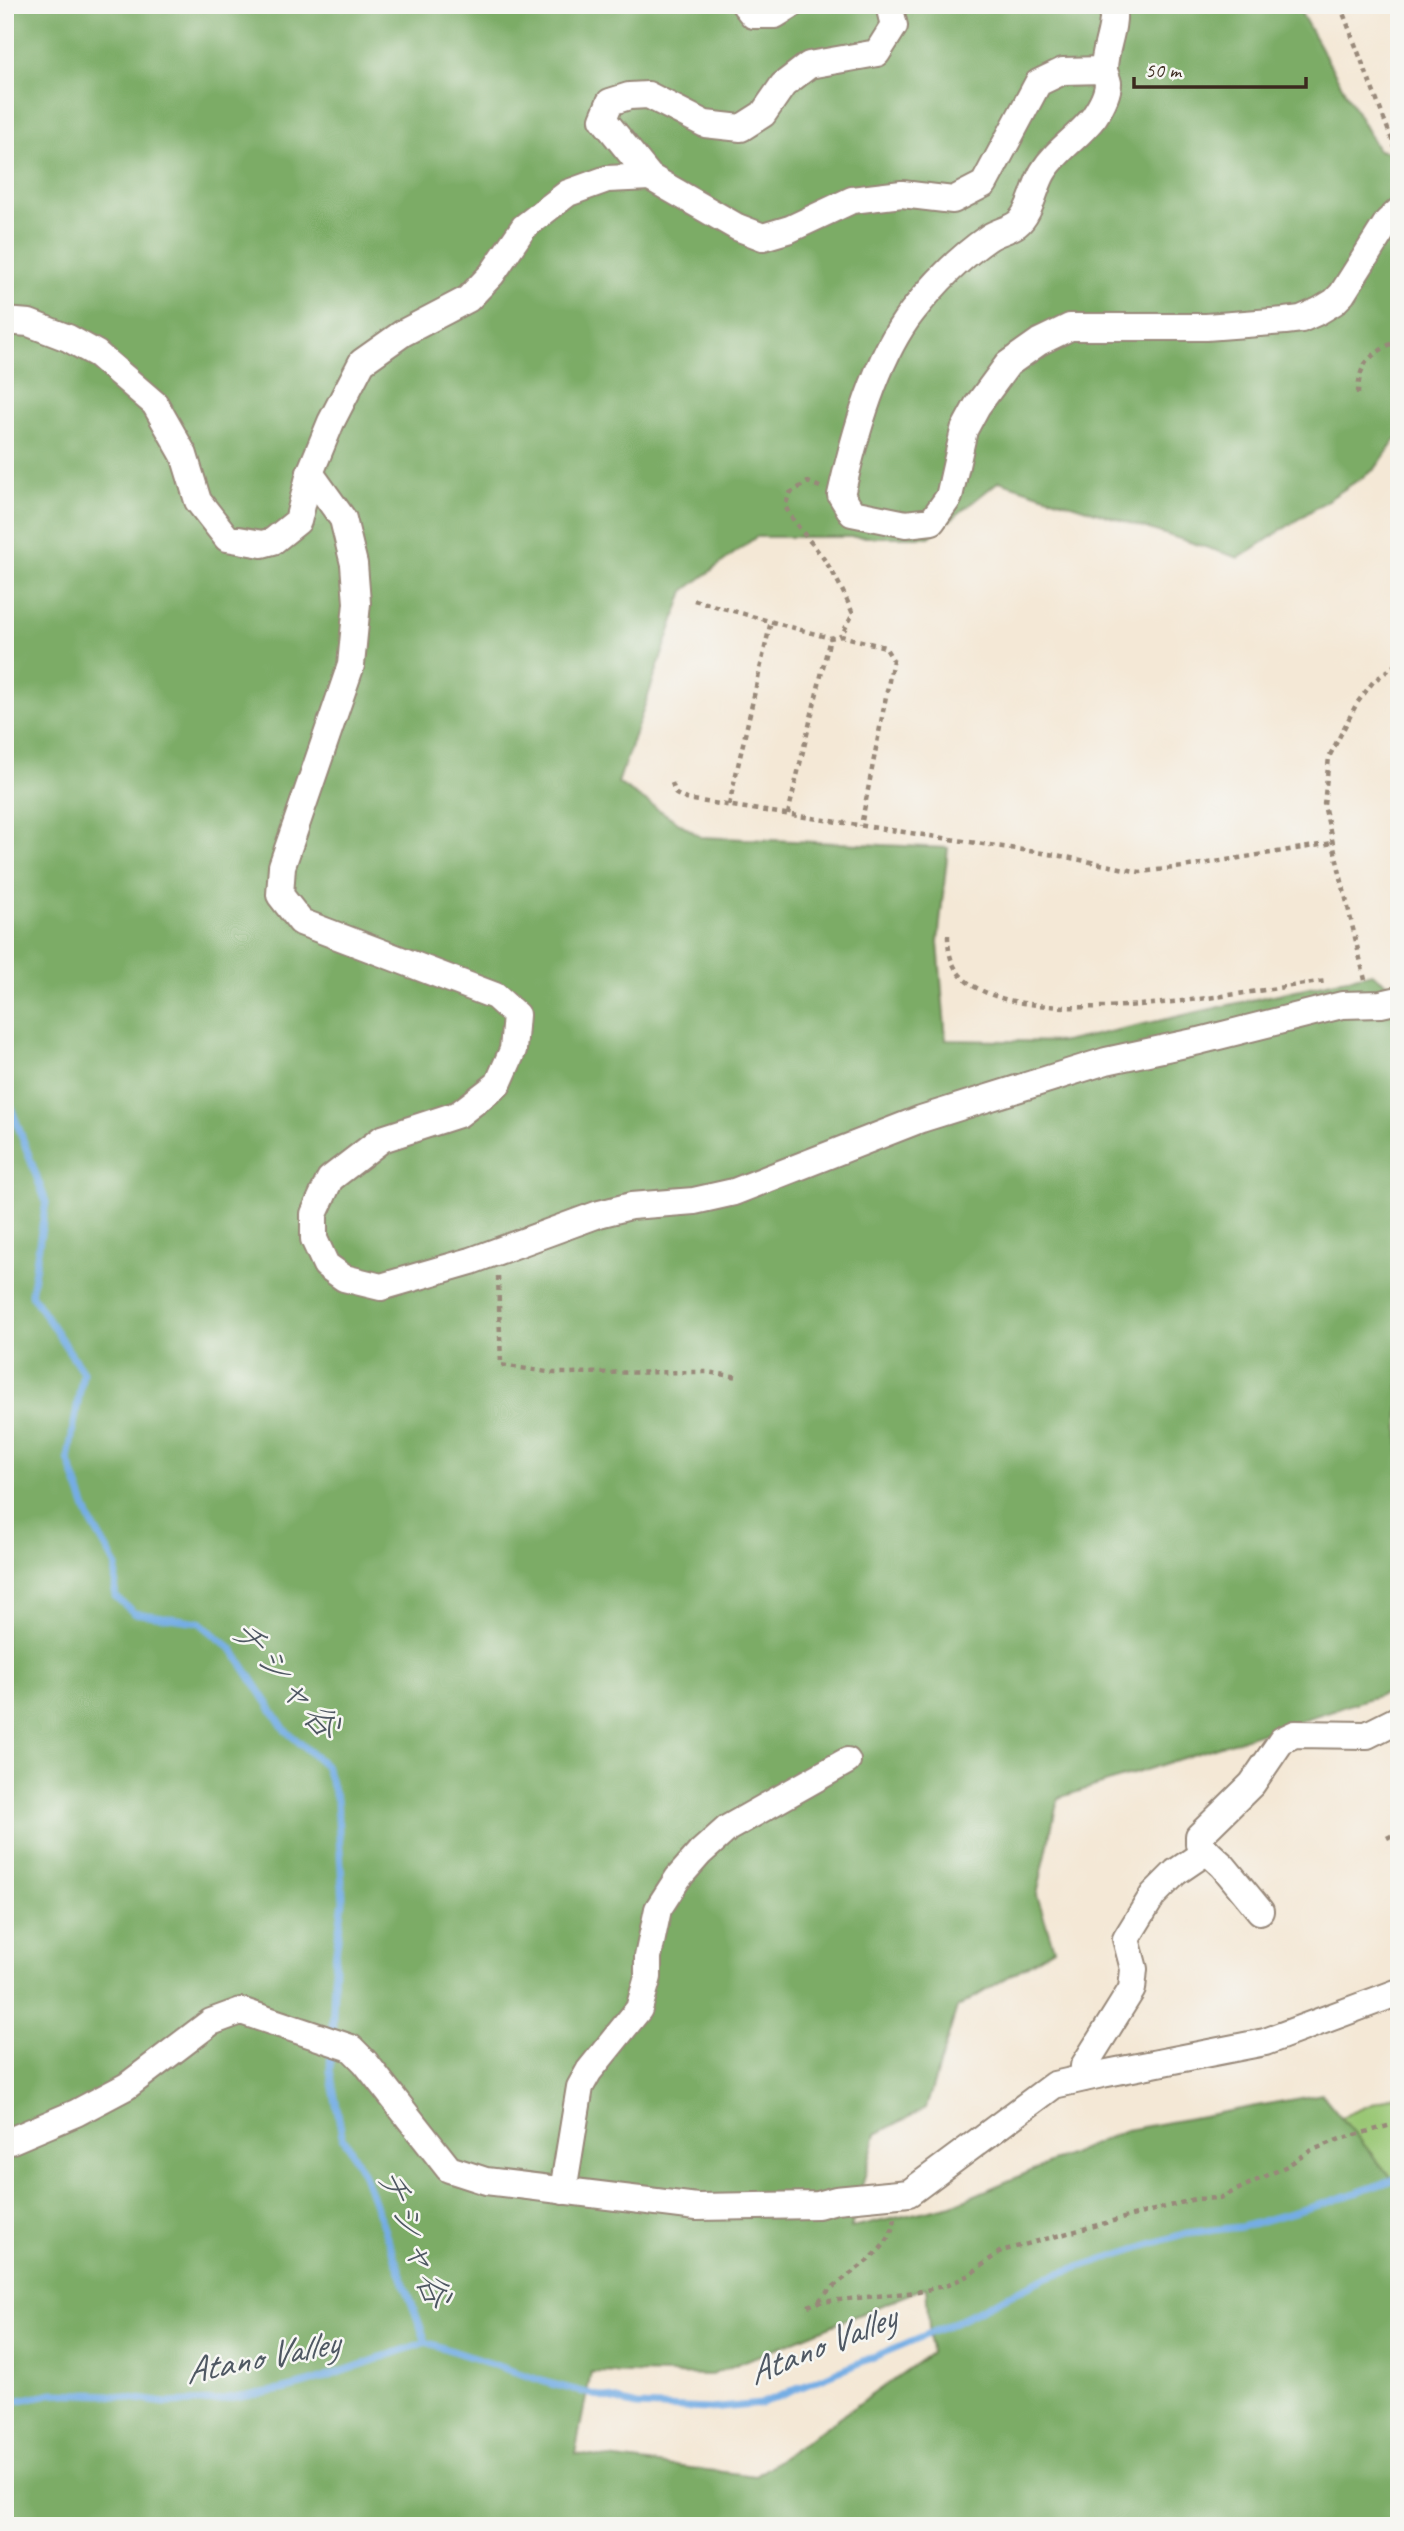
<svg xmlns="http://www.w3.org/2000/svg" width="1404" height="2531" viewBox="0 0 1404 2531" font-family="Caveat,'Klee One',sans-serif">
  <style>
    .green { fill: #9ac775; stroke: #6a784a; stroke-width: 2 }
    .forest { fill: #7bac66; stroke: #5b6b42; stroke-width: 2; fill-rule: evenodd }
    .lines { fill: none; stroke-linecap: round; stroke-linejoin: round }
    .stream { stroke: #74ade4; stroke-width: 7 }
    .street-casing { stroke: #98897a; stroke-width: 30 }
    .path { stroke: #98897a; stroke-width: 4.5; stroke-dasharray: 5 5; stroke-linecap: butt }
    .street { stroke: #fff; stroke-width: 26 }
    .labels { text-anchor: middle; stroke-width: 5; stroke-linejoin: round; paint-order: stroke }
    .water-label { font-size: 37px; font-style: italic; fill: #4f5863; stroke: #f6f6f2 }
  </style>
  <rect width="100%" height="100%" fill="#f6f6f2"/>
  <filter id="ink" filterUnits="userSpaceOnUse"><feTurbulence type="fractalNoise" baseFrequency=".0143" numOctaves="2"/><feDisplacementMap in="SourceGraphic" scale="14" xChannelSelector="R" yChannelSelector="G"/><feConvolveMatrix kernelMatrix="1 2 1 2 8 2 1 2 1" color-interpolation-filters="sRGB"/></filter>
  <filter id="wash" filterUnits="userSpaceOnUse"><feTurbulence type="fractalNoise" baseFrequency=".00686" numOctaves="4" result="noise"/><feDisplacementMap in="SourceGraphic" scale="28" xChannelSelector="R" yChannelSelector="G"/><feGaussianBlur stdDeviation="1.57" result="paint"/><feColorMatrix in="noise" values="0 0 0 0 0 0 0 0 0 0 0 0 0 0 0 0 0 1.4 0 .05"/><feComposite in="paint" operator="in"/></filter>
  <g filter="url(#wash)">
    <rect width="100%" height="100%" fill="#f4e8d6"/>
    <polygon class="green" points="1399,2093 1399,2240 1286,2140"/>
    <path class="forest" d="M5,5H1308L1301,13L1378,150L1399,154V435L1375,469L1239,558L999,481L929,537H756L684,591L618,783L701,837L948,848L938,942L946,1040L1064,1042L1372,973L1399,992V1689L1058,1798L1037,1895L1054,1949L957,2008L926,2108L876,2134L851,2228L952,2205L1126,2130L1322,2094L1399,2187V2526H5ZM926,2287L931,2353L756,2476L575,2454L591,2372L711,2375Z"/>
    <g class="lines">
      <g class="stream">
        <polyline points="5,1091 46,1202 31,1294 83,1372 68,1459 90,1520 116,1565 115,1596 134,1613 199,1622 233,1650 285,1730 325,1765 337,1800 343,1901 335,1959 332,2036"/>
        <polyline points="331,2048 330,2071 342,2135 364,2175 426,2342"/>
        <polyline points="5,2403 54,2393 109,2395 166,2403 217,2401 281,2390 309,2383 426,2342 548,2383 637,2406 710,2409 761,2404 945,2327 1044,2278 1186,2233 1241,2227 1326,2203 1399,2178"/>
      </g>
    </g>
  </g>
  <g filter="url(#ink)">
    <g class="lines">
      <defs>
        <g id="street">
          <polyline points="745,5 753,15 775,15 791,5"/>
          <polyline points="889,5 894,26 877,53 809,65 783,85 763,114 741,128 705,124 648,95 629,96 610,102 603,119 650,177 737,227 763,237 790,229 852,200 902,194 953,200 984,184 1038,83 1063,71 1103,70"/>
          <path d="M1113,5C1115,32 1105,45 1104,68C1104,73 1107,78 1108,83C1108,95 1100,108 1094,117C1079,137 1056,150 1043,172C1034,187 1031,213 1017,224C1009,230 996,232 988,238C959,258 934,284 912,312C875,359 854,437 841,495L852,513L906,524L932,521L949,497L964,430L977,406L1008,364L1039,342L1070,327H1206L1285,321L1301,319L1319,311L1334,302L1342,294L1388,221L1399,211"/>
          <polyline points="5,321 29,323 68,338 97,354 155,404 184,455 198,501 227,538 262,544 273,541 298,521 310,473 331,422 362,362 403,333 468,299 492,274 524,227 568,193 607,179 650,177"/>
          <polyline points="310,473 343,519 354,564 357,603 351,665 282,866 280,895 301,922 495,996 516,1015 513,1050 498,1084 459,1114 382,1139 330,1179 314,1214 314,1239 326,1265 344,1278 381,1287 471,1261 599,1214 631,1206 694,1201 734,1192 921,1119 1106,1061 1199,1041 1342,1005 1381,1004 1399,1000"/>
          <polyline points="1260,1911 1223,1866 1199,1844 1199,1836 1252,1784 1282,1740 1295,1734 1367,1735 1399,1719"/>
          <polyline points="1083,2078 1084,2066 1132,1989 1134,1969 1126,1939 1153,1895 1176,1872 1207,1851"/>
          <polyline points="5,2143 76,2113 127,2086 211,2022 241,2011 351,2048 365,2062 449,2169 486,2181 697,2207 818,2205 836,2200 909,2193 1054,2085 1102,2074 1265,2042 1399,1992"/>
          <polyline points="563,2191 580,2087 589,2071 639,2009 648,1977 648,1957 658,1909 678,1878 700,1853 728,1828 847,1761"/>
        </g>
      </defs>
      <use href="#street" class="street-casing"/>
      <g class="path">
        <polyline points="1340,5 1399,158"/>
        <path d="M1358,394C1359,359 1371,356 1399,339"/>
        <path d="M820,487L808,482L790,493L785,506C795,525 808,538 821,555C835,574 844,593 853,614L841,636L885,647L893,660L861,826"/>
        <polyline points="694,600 830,638 841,636"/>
        <polyline points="672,783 676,794 686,799 1056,855 1140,872 1183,867 1333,843"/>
        <polyline points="729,805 771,621"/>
        <polyline points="788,814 830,638"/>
        <path d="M948,935C948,952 951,967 964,979C1027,1036 1245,991 1327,981"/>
        <polyline points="1365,980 1324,805 1329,757 1357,703 1373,682 1399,662"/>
        <polyline points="498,1276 501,1365 554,1373 707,1372 739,1377"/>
        <polyline points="1387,1838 1399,1832"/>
        <path d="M819,2301C842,2272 892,2257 895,2217"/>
        <polyline points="808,2306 819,2302 917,2292 948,2285 969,2275 1001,2251 1195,2199 1220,2198 1287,2166 1310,2151 1340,2139 1399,2123"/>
      </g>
      <use href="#street" class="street"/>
    </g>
  </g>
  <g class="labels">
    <g class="water-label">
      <text transform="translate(286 1678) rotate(49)" y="13">チシャ谷</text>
      <text transform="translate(415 2237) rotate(69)" y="13">チシャ谷</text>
      <text transform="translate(821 2344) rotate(-22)" y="13">Atano Valley</text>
      <text transform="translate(261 2356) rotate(-11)" y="13">Atano Valley</text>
    </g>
  </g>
  <rect width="1404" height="2531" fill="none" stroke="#f6f6f2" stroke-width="28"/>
  <path d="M1134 77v10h172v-10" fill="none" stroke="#3b2a1e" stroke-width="3.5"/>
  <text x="1145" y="77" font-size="21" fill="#3b2a1e" stroke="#f6f6f2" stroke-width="5" paint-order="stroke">50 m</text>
</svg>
